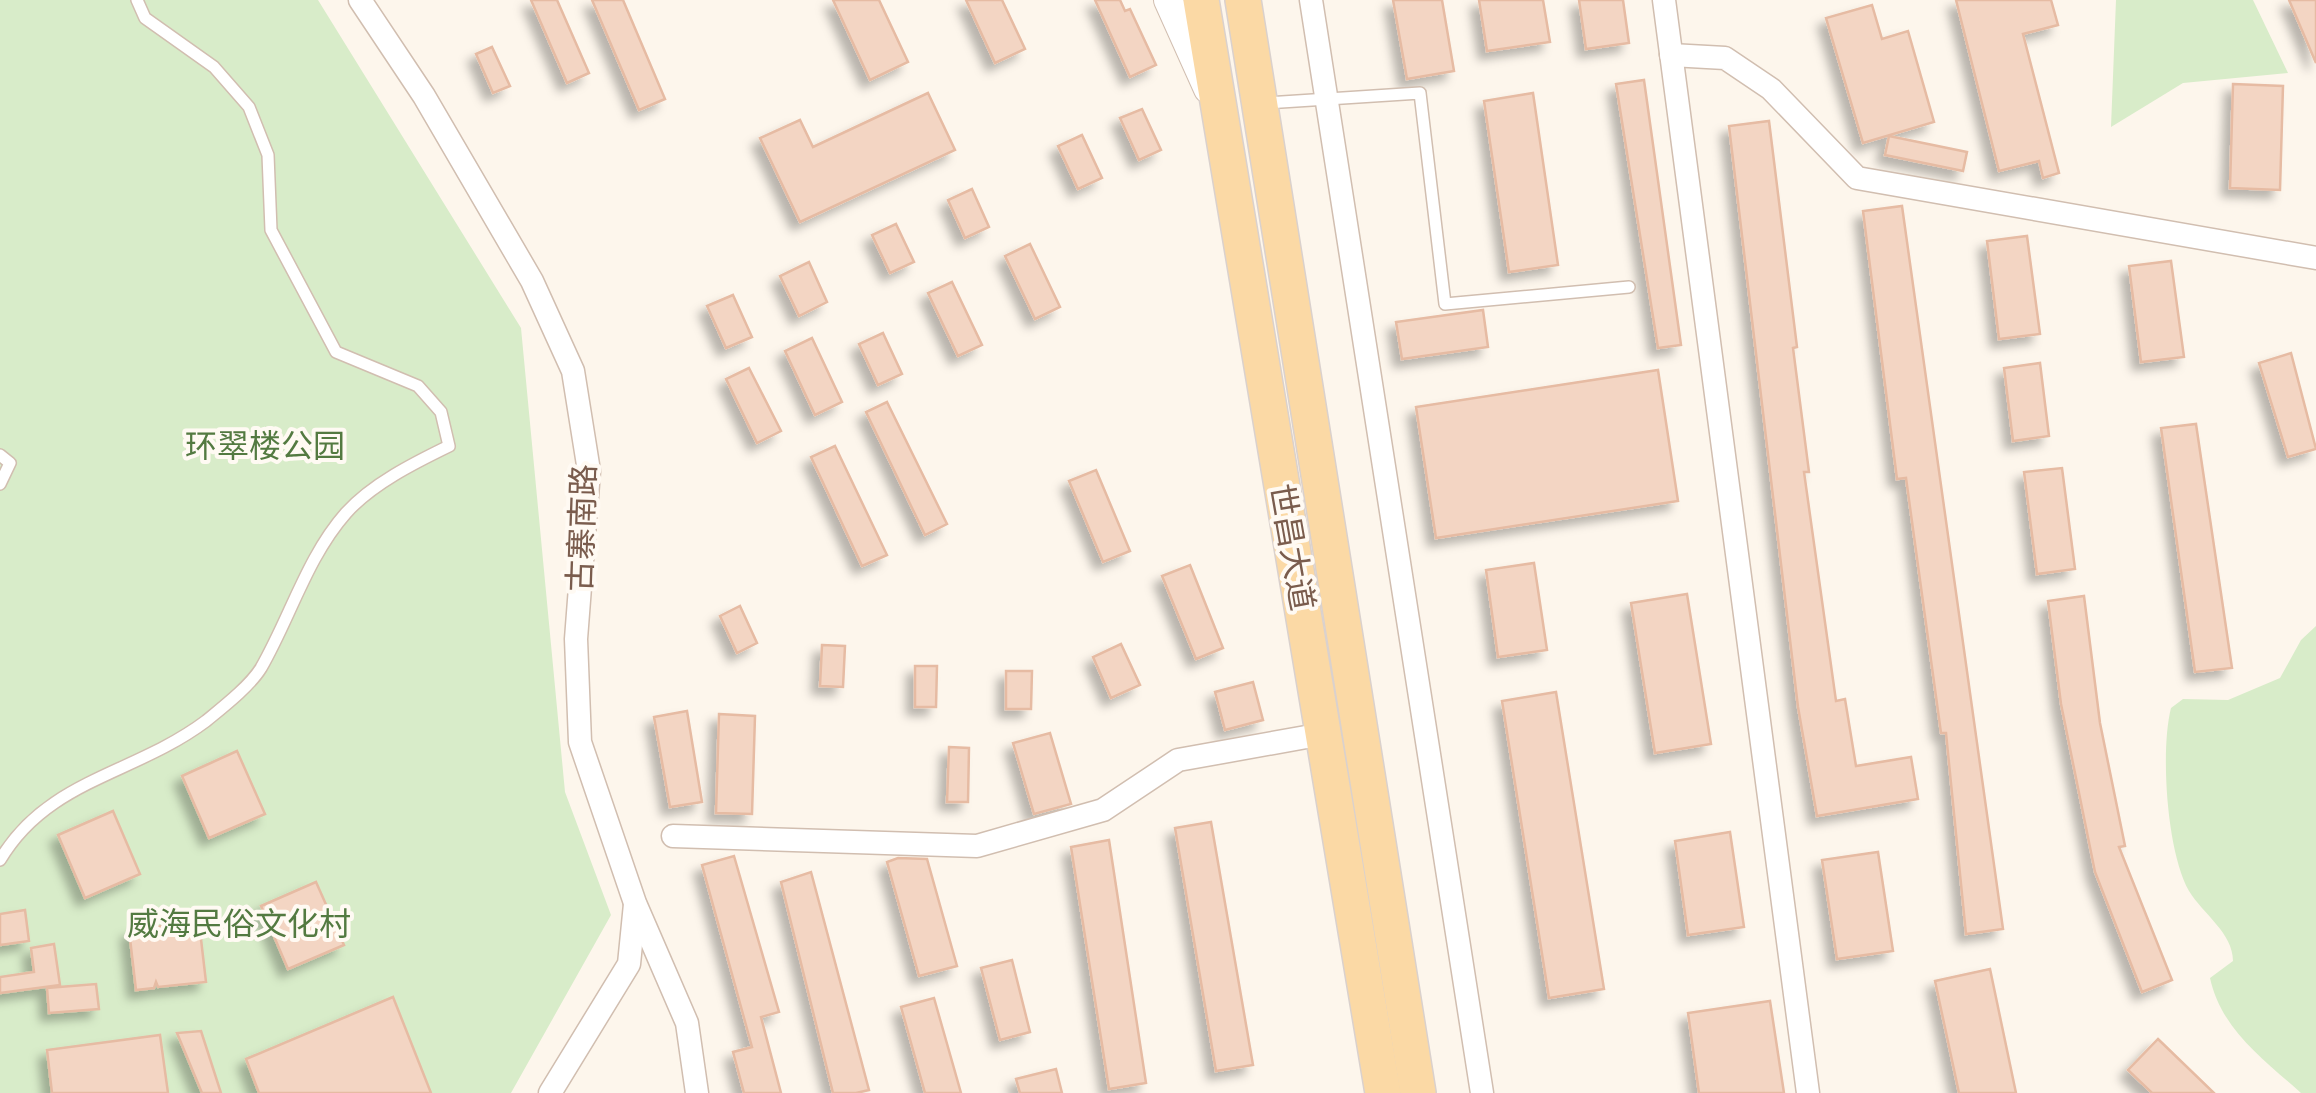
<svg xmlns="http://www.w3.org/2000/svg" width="2316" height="1093" viewBox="0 0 2316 1093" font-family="'Sofia Sans Condensed','Noto Sans SC',sans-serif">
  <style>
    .green { fill: #d8ecc9 }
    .building { fill: #f3d5c3; stroke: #e6bba3; stroke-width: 2.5; filter: url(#shadow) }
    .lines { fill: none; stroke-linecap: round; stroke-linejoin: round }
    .service-casing { stroke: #d1beb0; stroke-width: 14 }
    .minor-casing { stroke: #d1beb0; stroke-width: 25 }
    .tertiary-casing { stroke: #d1beb0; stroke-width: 30 }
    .primary-casing { stroke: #dad1cd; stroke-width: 38 }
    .service { stroke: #fff; stroke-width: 11 }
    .minor { stroke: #fff; stroke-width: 22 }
    .tertiary { stroke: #fff; stroke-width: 28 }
    .primary { stroke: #fbd9a5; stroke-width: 35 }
    .labels { text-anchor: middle; stroke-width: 8; stroke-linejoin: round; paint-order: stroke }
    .park-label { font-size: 32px; fill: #537a41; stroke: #fffaf3 }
    .street-label { font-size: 32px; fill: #7a5c4d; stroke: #fffaf3 }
  </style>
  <defs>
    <filter id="shadow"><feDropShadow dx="-8" dy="8" stdDeviation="5" flood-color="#0004"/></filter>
  </defs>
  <rect width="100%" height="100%" fill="#fdf6ec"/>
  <g class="green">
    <polygon points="0,0 318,0 521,328 565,792 611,915 511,1093 0,1093"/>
    <polygon points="2116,0 2253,0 2288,73 2183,83 2111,127"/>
    <path d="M2316,626V1093H2301C2263,1059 2221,1029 2210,978L2233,961C2233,933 2203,914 2189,891C2167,853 2160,751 2171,708L2183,699L2228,700L2280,678L2301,640Z"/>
  </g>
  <g class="building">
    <polygon points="531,0 557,0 589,73 567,83"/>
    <polygon points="592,0 623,0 665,99 639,110"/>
    <polygon points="833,0 879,0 908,62 870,80"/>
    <polygon points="966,0 1002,0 1025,49 995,63"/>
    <polygon points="1095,0 1120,0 1125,11 1130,9 1156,65 1130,77"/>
    <polygon points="1393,0 1442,0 1454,71 1407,79"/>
    <polygon points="1479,0 1543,0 1550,42 1487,51"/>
    <polygon points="1579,0 1623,0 1629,43 1586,49"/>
    <polygon points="1956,0 2051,0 2058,25 2023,34 2059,173 2043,178 2039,161 1999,171"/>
    <polygon points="2289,0 2316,0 2316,63"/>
    <polygon points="1872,5 1882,39 1908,31 1934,122 1863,143 1826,18"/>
    <polygon points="492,47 510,86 493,93 476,54"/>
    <polygon points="1644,80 1681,345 1658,348 1616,84"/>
    <polygon points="2233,84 2283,86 2280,190 2230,188"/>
    <polygon points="928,93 955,150 800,222 760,138 800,120 813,147"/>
    <polygon points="1533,93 1558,265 1509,272 1484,101"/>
    <polygon points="1142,109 1161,150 1139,160 1120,118"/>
    <polygon points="1769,121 1797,347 1793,348 1809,472 1804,472 1836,701 1845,699 1856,766 1911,757 1918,799 1817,816 1798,707 1729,126"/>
    <polygon points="1082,135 1102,178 1078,189 1058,146"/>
    <polygon points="1889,136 1967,152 1963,171 1885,155"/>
    <polygon points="972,189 989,227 965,238 948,200"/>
    <polygon points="1902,206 2003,929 1966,934 1946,733 1941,733 1906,478 1897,479 1863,211"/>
    <polygon points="896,224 914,262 890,273 872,235"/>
    <polygon points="2027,236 2040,334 1999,339 1987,241"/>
    <polygon points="1030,244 1060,307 1035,319 1005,256"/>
    <polygon points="2171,261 2184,357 2141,362 2129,266"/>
    <polygon points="809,262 827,302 799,316 780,276"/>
    <polygon points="952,282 982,345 958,356 928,293"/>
    <polygon points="733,295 752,337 726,348 707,306"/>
    <polygon points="1483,310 1488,347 1402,359 1396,322"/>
    <polygon points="883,333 902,374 878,385 859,344"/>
    <polygon points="812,338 842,402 815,415 785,351"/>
    <polygon points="2291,353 2316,449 2288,457 2259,363"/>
    <polygon points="2040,363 2049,436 2013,441 2004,368"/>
    <polygon points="749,368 781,431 757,443 726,379"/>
    <polygon points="1658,370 1678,501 1436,538 1416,407"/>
    <polygon points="887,402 947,524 925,535 866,412"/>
    <polygon points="2196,424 2232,668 2195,672 2161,428"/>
    <polygon points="835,446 887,555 862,566 811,457"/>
    <polygon points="2062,468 2075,569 2037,574 2024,472"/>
    <polygon points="1096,470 1130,551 1103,562 1069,481"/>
    <polygon points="1534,563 1547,650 1498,657 1486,570"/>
    <polygon points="1190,565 1223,648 1196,659 1162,576"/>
    <polygon points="1687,594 1711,744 1655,753 1631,603"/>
    <polygon points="2084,596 2100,723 2125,846 2119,847 2172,980 2142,992 2095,872 2061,704 2048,601"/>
    <polygon points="740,606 757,643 737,653 720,616"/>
    <polygon points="1121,644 1140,685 1111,698 1093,657"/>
    <polygon points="822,645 845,646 843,687 820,686"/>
    <polygon points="915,666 937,666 936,707 915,707"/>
    <polygon points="1006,671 1032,671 1031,709 1006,709"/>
    <polygon points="1253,682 1263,720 1225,730 1215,692"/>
    <polygon points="1556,692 1604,989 1549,998 1502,701"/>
    <polygon points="687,711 702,802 670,807 654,717"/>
    <polygon points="719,714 755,716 752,814 716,813"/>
    <polygon points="1050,733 1071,804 1034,814 1013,743"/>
    <polygon points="949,747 969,748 968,802 947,802"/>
    <polygon points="237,751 265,814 209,838 182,776"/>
    <polygon points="113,811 140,874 85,898 58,835"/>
    <polygon points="1211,822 1253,1065 1216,1071 1175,828"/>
    <polygon points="1730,832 1744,927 1688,935 1675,841"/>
    <polygon points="1109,840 1146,1083 1109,1089 1071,847"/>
    <polygon points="1878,852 1893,951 1837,959 1822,860"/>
    <polygon points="734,856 779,1012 761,1017 781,1093 744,1093 733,1052 752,1047 702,865"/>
    <polygon points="898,858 927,859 957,966 919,976 887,862"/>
    <polygon points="811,872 869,1090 856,1093 833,1093 781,882"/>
    <polygon points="316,882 344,945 288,969 261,906"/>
    <polygon points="25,910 29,941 0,945 0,914"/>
    <polygon points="199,922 206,982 158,987 156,982 154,988 136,990 129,930"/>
    <polygon points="54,944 60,985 0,993 0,977 34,972 31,948"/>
    <polygon points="1012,960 1030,1032 1000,1040 981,968"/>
    <polygon points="1990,969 2016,1093 1959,1093 1935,981"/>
    <polygon points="96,984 99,1009 49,1013 47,988"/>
    <polygon points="393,997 431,1093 259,1093 246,1059"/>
    <polygon points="934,998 961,1093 925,1093 901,1007"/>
    <polygon points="1770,1001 1784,1093 1699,1093 1688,1013"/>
    <polygon points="201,1031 221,1093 202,1093 177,1033"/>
    <polygon points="160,1035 168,1093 52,1093 47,1050"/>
    <polygon points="2158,1039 2214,1093 2152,1093 2128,1070"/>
    <polygon points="1056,1069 1062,1093 1020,1093 1016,1079"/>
  </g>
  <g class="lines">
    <defs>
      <g id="service">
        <polyline points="1266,103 1420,93 1445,304 1629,287"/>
        <polyline points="0,455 10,463 0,484"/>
        <path d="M0,860C48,779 134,775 206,721C223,707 250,686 261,668C290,618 307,557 346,513C372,484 414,463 449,446L441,412L418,386L336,352L271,230L268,155L249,107L214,67L145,18L137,0"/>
      </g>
      <g id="minor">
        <polyline points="360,0 424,96 532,281 573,371 589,471 576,639 580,742 635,903 687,1023 697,1093"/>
        <polyline points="1311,0 1482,1093"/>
        <polyline points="1664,0 1808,1093"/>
        <polyline points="1671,55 1725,58 1771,89 1857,178 2316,258"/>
        <polyline points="673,836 977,846 1103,810 1178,760 1323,734"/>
        <polyline points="550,1093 629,964 635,904"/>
      </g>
      <polyline id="tertiary" points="1168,0 1208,89"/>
      <g id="primary">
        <polyline points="1201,0 1383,1093"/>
        <polyline points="1243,0 1418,1093"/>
      </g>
    </defs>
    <use href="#service" class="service-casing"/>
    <use href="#minor" class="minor-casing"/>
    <use href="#tertiary" class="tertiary-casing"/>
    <use href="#primary" class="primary-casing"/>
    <use href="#service" class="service"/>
    <use href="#minor" class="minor"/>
    <use href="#tertiary" class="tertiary"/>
    <use href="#primary" class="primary"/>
  </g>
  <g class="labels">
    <g class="park-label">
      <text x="265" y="457">环翠楼公园</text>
      <text x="239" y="935">威海民俗文化村</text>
    </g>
    <g class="street-label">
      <text transform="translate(582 528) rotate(-88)" y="11">古寨南路</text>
      <text transform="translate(1292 547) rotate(80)" y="11">世昌大道</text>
    </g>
  </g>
</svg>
